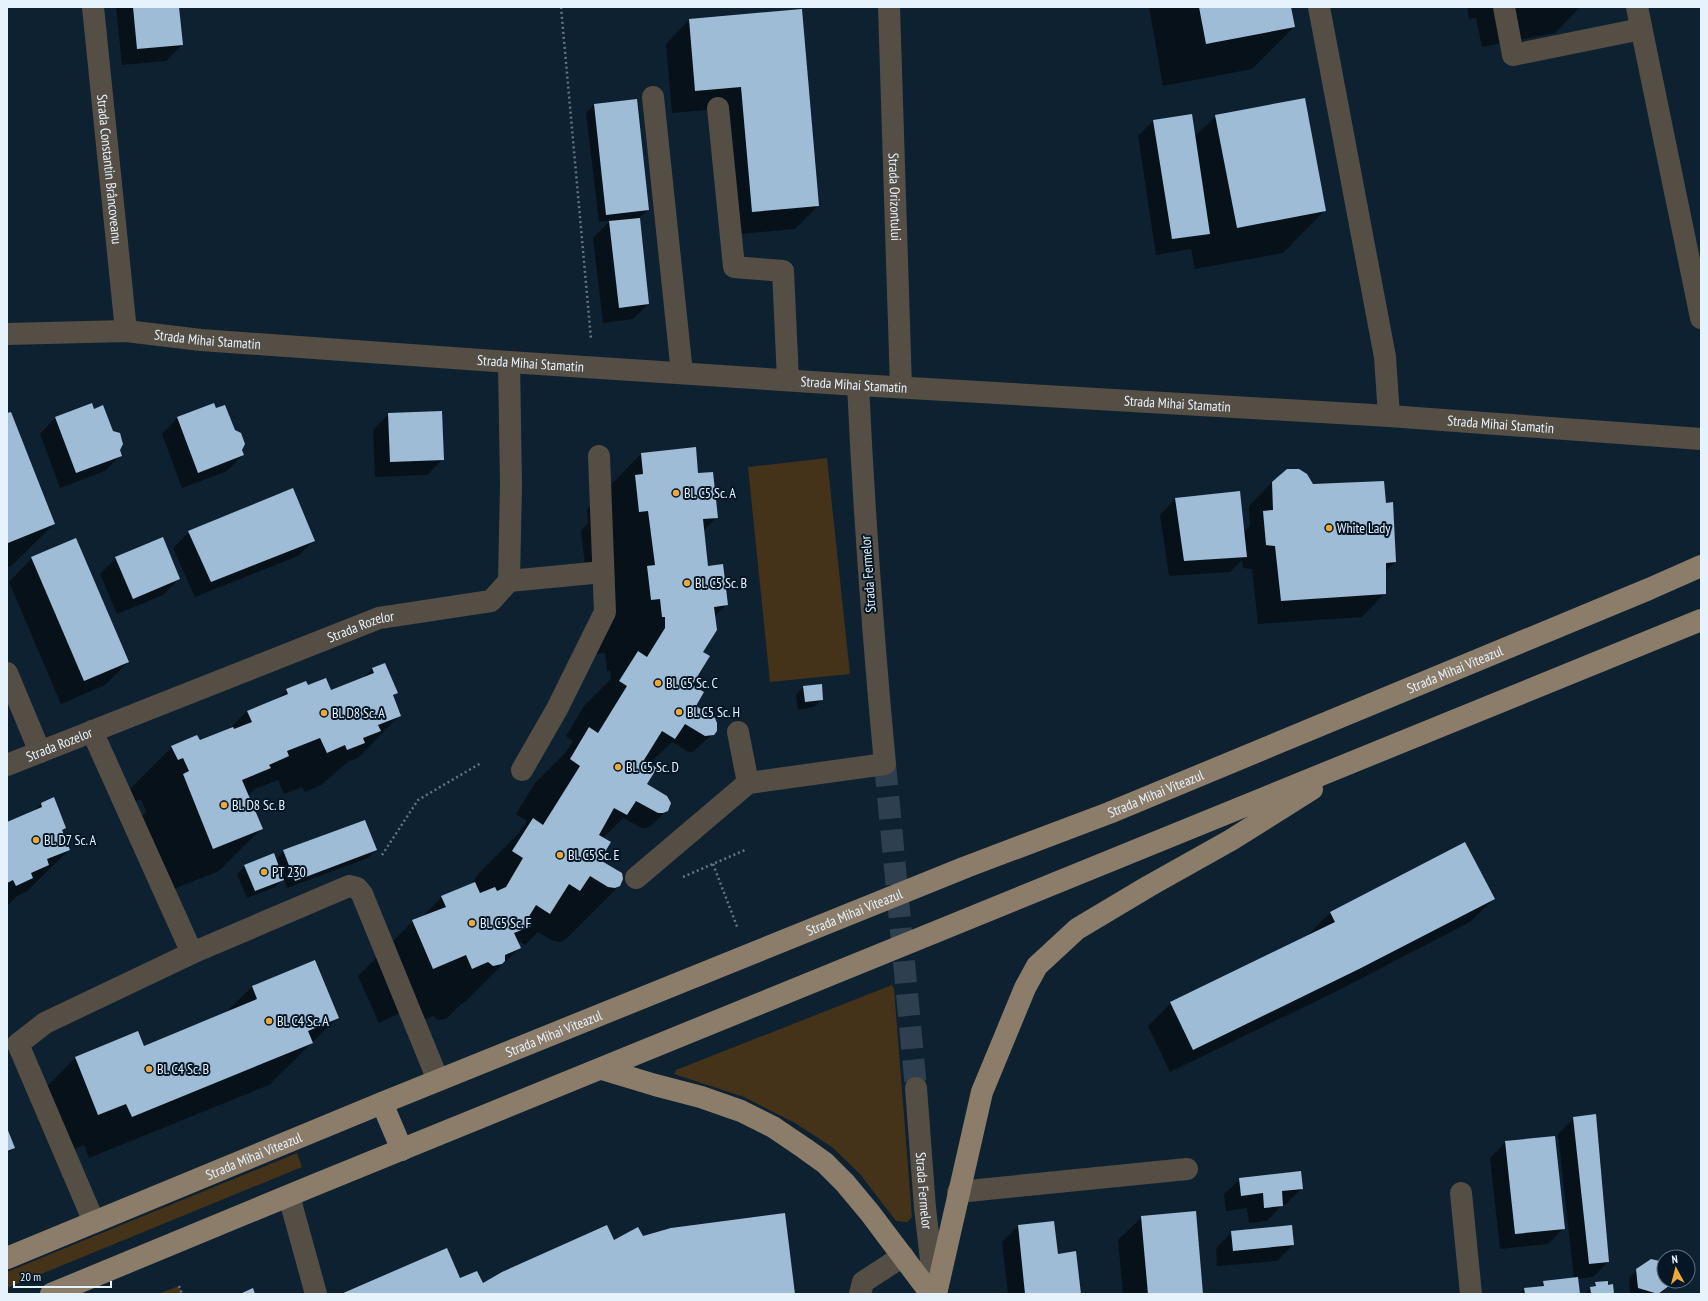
<svg xmlns="http://www.w3.org/2000/svg" width="1708" height="1301" viewBox="0 0 1708 1301" font-family="'PT Sans Narrow',sans-serif">
  <style>
    .green { fill: #453319 }
    .shadow { fill: #0007 }
    .building { fill: #9ebcd6 }
    .lines { fill: none; stroke-linecap: round; stroke-linejoin: round }
    .minor-tunnel { stroke: #2e404f; stroke-width: 22; stroke-dasharray: 22 11; stroke-linecap: butt }
    .path { stroke: #657582; stroke-width: 2.5; stroke-dasharray: 2 3; stroke-linecap: butt }
    .minor { stroke: #554e45; stroke-width: 22 }
    .major { stroke: #8b7d6a; stroke-width: 22 }
    .poi-dot { fill: #eda83b; stroke: #051726; stroke-width: 1.5 }
    .labels { text-anchor: middle; stroke-width: 4; stroke-linejoin: round; paint-order: stroke }
    .street-label { font-size: 14px; fill: #e6f2fc; stroke: #051726 }
    .poi-label { font-size: 14px; fill: #e6f2fc; stroke: #051726; text-anchor: start }
  </style>
  <rect width="100%" height="100%" fill="#0e2130"/>
  <g class="green">
    <polygon points="827,458 850,674 770,682 748,467"/>
    <polygon points="892,985 894,989 912,1217 907,1222 896,1221 860,1174 832,1147 795,1123 744,1097 674,1074 676,1070"/>
    <polygon points="297,1153 302,1167 7,1288 7,1272"/>
    <polygon points="179,1286 182,1294 158,1294"/>
  </g>
  <g class="shadow">
    <polygon points="116,7 178,7 182,45 166,61 122,65"/>
    <polygon points="1149,7 1290,7 1294,27 1252,69 1163,86"/>
    <polygon points="1467,7 1580,7 1555,33 1482,47 1476,18 1469,19"/>
    <polygon points="801,10 818,206 795,229 729,235 718,109 672,113 666,44 689,20"/>
    <polygon points="636,100 648,210 639,218 648,304 633,319 603,323 593,238 610,221 599,222 586,113 594,105"/>
    <polygon points="1216,116 1325,210 1283,253 1195,269 1191,249 1156,255 1138,136 1154,120 1194,137"/>
    <polygon points="213,404 243,455 227,471 182,488 162,434 177,418"/>
    <polygon points="92,405 121,455 105,471 60,488 40,434 55,418"/>
    <polygon points="10,413 54,524 11,566 7,568 7,414"/>
    <polygon points="389,414 443,459 427,475 375,477 373,430"/>
    <polygon points="641,454 697,474 717,517 703,531 707,567 727,604 714,617 691,685 692,710 716,731 693,752 689,752 672,742 649,764 646,784 667,810 651,826 646,828 642,828 623,818 602,839 598,860 620,885 565,940 560,942 553,941 538,932 525,945 520,942 518,944 519,948 465,1002 461,1004 446,1019 438,1020 433,1016 418,1023 411,1008 379,1023 358,976 413,921 421,918 442,897 472,884 478,874 518,834 527,821 516,814 535,783 566,752 573,741 566,736 584,706 611,679 610,671 607,671 605,653 597,654 593,622 600,615 594,565 585,566 581,531 588,523 587,509"/>
    <polygon points="1272,482 1312,485 1385,504 1395,562 1385,572 1385,593 1362,617 1258,624 1252,569 1243,568 1242,560 1230,572 1169,576 1160,515 1175,499 1243,533 1250,526 1249,506"/>
    <polygon points="189,532 314,540 298,556 195,597 173,548"/>
    <polygon points="32,558 128,662 105,685 61,704 9,582"/>
    <polygon points="116,558 179,579 163,595 117,614 100,574"/>
    <polygon points="385,664 396,693 393,697 400,715 358,758 349,761 321,785 305,792 302,787 284,794 278,780 255,789 248,796 261,829 219,871 171,890 141,817 146,812 141,799 135,802 130,789 172,747 199,742 229,729 247,711 277,699 287,690 307,687 331,692 363,678 372,669"/>
    <polygon points="803,687 822,700 814,707 798,710 796,695"/>
    <polygon points="41,804 65,828 61,832 69,850 26,892 17,896 7,906 7,823 32,813"/>
    <polygon points="1464,843 1494,899 1470,922 1335,992 1170,1072 1148,1026 1171,1003 1307,936 1330,913"/>
    <polygon points="376,850 368,858 287,888 284,879 275,887 247,898 237,874 245,866 275,860 284,851"/>
    <polygon points="314,961 337,1018 269,1085 89,1158 84,1145 56,1157 33,1101 75,1058 137,1032 144,1047 226,1012 252,987"/>
    <polygon points="1574,1118 1608,1262 1593,1277 1577,1279 1579,1294 1520,1294 1524,1289 1538,1288 1544,1282 1574,1279 1558,1134"/>
    <polygon points="7,1131 14,1148 7,1154"/>
    <polygon points="1506,1142 1564,1228 1548,1244 1500,1249 1490,1158"/>
    <polygon points="1240,1179 1302,1188 1286,1204 1282,1205 1267,1221 1249,1223 1247,1208 1226,1211 1224,1194"/>
    <polygon points="1142,1217 1202,1294 1123,1294 1118,1240"/>
    <polygon points="1018,1226 1057,1255 1080,1294 1008,1294 1002,1242"/>
    <polygon points="1232,1232 1293,1245 1277,1261 1217,1266 1216,1248"/>
    <polygon points="1664,1263 1664,1281 1671,1281 1671,1283 1664,1291 1659,1294 1630,1294 1629,1278 1637,1270"/>
    <polygon points="1596,1283 1607,1286 1613,1294 1585,1294"/>
  </g>
  <g class="building">
    <polygon points="133,7 179,7 183,45 137,49"/>
    <polygon points="1199,7 1291,7 1295,27 1206,44"/>
    <polygon points="802,9 819,206 752,212 741,87 695,91 689,19"/>
    <polygon points="1305,98 1326,211 1237,228 1215,115"/>
    <polygon points="637,99 649,210 606,215 594,104"/>
    <polygon points="1192,114 1210,234 1172,239 1153,120"/>
    <polygon points="640,218 649,304 619,308 609,221"/>
    <polygon points="92,403 94,409 103,405 113,431 120,433 123,444 120,450 122,456 76,473 55,417"/>
    <polygon points="214,403 216,408 225,405 235,430 241,433 245,444 242,450 244,455 198,473 177,417"/>
    <polygon points="442,411 444,460 390,462 388,413"/>
    <polygon points="11,412 55,524 8,543 7,413"/>
    <polygon points="696,447 698,473 713,472 718,518 703,519 708,566 723,564 728,605 714,607 717,630 703,652 710,656 692,685 704,692 696,706 715,718 717,723 717,731 714,735 705,736 685,724 675,739 662,731 644,760 657,768 647,784 667,796 671,803 668,811 663,813 658,813 636,801 627,815 614,808 599,835 611,842 600,860 622,873 623,879 620,886 615,888 608,887 590,876 580,891 569,884 550,914 536,905 528,918 531,926 514,933 521,948 505,955 505,961 502,964 493,966 488,962 472,969 466,955 433,969 412,920 446,907 441,896 475,882 480,893 495,887 497,891 506,887 523,858 512,851 533,818 543,825 580,766 570,759 589,727 598,733 627,686 619,681 638,651 647,657 665,628 665,617 662,617 660,599 651,600 647,566 655,565 648,511 639,512 635,475 643,474 641,453"/>
    <polygon points="1287,469 1299,469 1307,474 1313,484 1384,481 1386,503 1393,502 1396,562 1386,563 1386,594 1281,601 1275,546 1266,545 1263,511 1273,510 1272,482"/>
    <polygon points="293,488 315,541 211,582 188,531"/>
    <polygon points="1240,491 1247,557 1184,561 1175,498"/>
    <polygon points="163,537 180,579 133,599 115,557"/>
    <polygon points="76,538 129,662 84,681 31,557"/>
    <polygon points="385,663 398,693 393,695 401,716 378,725 381,731 363,738 365,743 347,750 345,745 327,753 320,738 287,751 289,756 269,765 271,768 242,780 263,829 213,849 183,774 189,771 183,758 178,760 171,746 197,735 200,740 233,727 234,729 252,722 247,711 288,694 286,689 306,681 308,685 326,678 331,690 374,673 372,668"/>
    <polygon points="822,684 823,700 805,702 803,686"/>
    <polygon points="54,797 66,828 62,830 70,850 47,859 49,865 31,873 33,878 16,886 13,880 7,883 7,822 42,807 41,803"/>
    <polygon points="365,820 377,850 295,881 283,850"/>
    <polygon points="1465,842 1495,899 1359,969 1193,1050 1170,1002 1335,922 1330,912"/>
    <polygon points="274,853 284,880 255,891 244,865"/>
    <polygon points="315,960 339,1018 308,1031 313,1043 132,1117 126,1104 98,1115 75,1057 138,1031 144,1046 257,999 252,986"/>
    <polygon points="1596,1114 1609,1262 1589,1264 1573,1117"/>
    <polygon points="7,1128 15,1148 7,1151"/>
    <polygon points="1555,1136 1565,1229 1515,1234 1505,1141"/>
    <polygon points="1301,1171 1303,1189 1282,1191 1283,1206 1264,1208 1263,1193 1241,1196 1239,1178"/>
    <polygon points="1196,1211 1203,1294 1148,1294 1141,1216"/>
    <polygon points="785,1213 795,1294 341,1294 447,1248 460,1278 477,1271 483,1283 502,1272 607,1225 614,1240 638,1227 643,1236 671,1228"/>
    <polygon points="1054,1221 1058,1254 1076,1251 1081,1294 1025,1294 1018,1225"/>
    <polygon points="1292,1225 1294,1245 1233,1251 1231,1231"/>
    <polygon points="1651,1259 1664,1262 1664,1281 1672,1281 1673,1283 1658,1294 1638,1288 1636,1269"/>
    <polygon points="1578,1277 1580,1294 1525,1294 1524,1288 1544,1286 1543,1281"/>
    <polygon points="1608,1281 1608,1285 1613,1284 1614,1294 1591,1294 1590,1287 1596,1286 1595,1282"/>
    <polygon points="253,1288 255,1294 240,1294"/>
  </g>
  <g class="lines">
    <polyline class="minor-tunnel" points="885,764 916,1088"/>
    <g class="path">
      <polyline points="561,7 591,339"/>
      <polyline points="382,855 418,800 481,763"/>
      <polyline points="713,864 738,929"/>
      <polyline points="683,877 745,850"/>
      <polyline points="179,1286 182,1294"/>
    </g>
    <g class="minor">
      <path id="s1" d="M93,7L126,331"/>
      <path id="s2" d="M889,7L901,387"/>
      <polyline points="1319,7 1385,357 1389,416"/>
      <polyline points="1504,7 1513,55 1641,29"/>
      <polyline points="1637,7 1701,318"/>
      <polyline points="653,97 682,373"/>
      <polyline points="718,108 734,267 783,271 788,380"/>
      <path id="s3" d="M7,334L126,331L201,340L509,362L858,385L1389,416L1701,439"/>
      <polyline points="509,581 603,572"/>
      <polyline points="7,673 40,752"/>
      <polyline points="92,731 192,953 45,1023 18,1044 94,1222"/>
      <path id="s4" d="M7,765L379,618L491,601L509,581L511,485L509,362"/>
      <polyline points="522,770 557,709 605,612 599,456"/>
      <path d="M748,783L885,764C873,637 864,511 858,385"/>
      <polyline points="636,878 748,783 738,732"/>
      <polyline points="192,953 349,886 357,888 362,894 438,1080"/>
      <path id="s5" d="M916,1088L925,1208L935,1294"/>
      <polyline points="958,1192 1187,1169"/>
      <polyline points="1461,1193 1471,1294"/>
      <polyline points="289,1196 316,1294"/>
      <polyline points="860,1294 863,1282 903,1256"/>
    </g>
    <g class="major">
      <polyline points="602,1069 655,1085 701,1097 741,1111 773,1127 804,1148 825,1163 845,1183 870,1213 931,1294"/>
      <polyline points="382,1103 402,1150"/>
      <path id="s6" d="M7,1258L382,1103L966,867L1109,813L1649,589L1701,566"/>
      <polyline points="51,1294 312,1186 1701,620"/>
      <polyline points="936,1294 982,1092 1025,988 1037,966 1077,929 1149,886 1231,840 1312,789"/>
    </g>
  </g>
  <g class="poi-dot">
    <circle cx="676" cy="493" r="4"/>
    <circle cx="1329" cy="528" r="4"/>
    <circle cx="687" cy="583" r="4"/>
    <circle cx="658" cy="683" r="4"/>
    <circle cx="679" cy="712" r="4"/>
    <circle cx="324" cy="713" r="4"/>
    <circle cx="618" cy="767" r="4"/>
    <circle cx="224" cy="805" r="4"/>
    <circle cx="36" cy="840" r="4"/>
    <circle cx="560" cy="855" r="4"/>
    <circle cx="264" cy="872" r="4"/>
    <circle cx="472" cy="923" r="4"/>
    <circle cx="269" cy="1021" r="4"/>
    <circle cx="149" cy="1069" r="4"/>
  </g>
  <g class="labels">
    <g class="street-label">
      <text dy="5" stroke="none"><textPath href="#s1" startOffset="163">Strada Constantin Brâncoveanu</textPath></text>
      <text dy="5" stroke="none"><textPath href="#s2" startOffset="190">Strada Orizontului</textPath></text>
      <text dy="5" stroke="none"><textPath href="#s3" startOffset="201">Strada Mihai Stamatin</textPath></text>
      <text dy="5" stroke="none"><textPath href="#s3" startOffset="525">Strada Mihai Stamatin</textPath></text>
      <text dy="5" stroke="none"><textPath href="#s3" startOffset="849">Strada Mihai Stamatin</textPath></text>
      <text dy="5" stroke="none"><textPath href="#s3" startOffset="1173">Strada Mihai Stamatin</textPath></text>
      <text dy="5" stroke="none"><textPath href="#s3" startOffset="1497">Strada Mihai Stamatin</textPath></text>
      <text transform="translate(868 574) rotate(-94)" y="5">Strada Fermelor</text>
      <text dy="5" stroke="none"><textPath href="#s4" startOffset="380">Strada Rozelor</textPath></text>
      <text dy="5" stroke="none"><textPath href="#s6" startOffset="1563">Strada Mihai Viteazul</textPath></text>
      <text dy="5" stroke="none"><textPath href="#s4" startOffset="56">Strada Rozelor</textPath></text>
      <text dy="5" stroke="none"><textPath href="#s6" startOffset="1239">Strada Mihai Viteazul</textPath></text>
      <text dy="5" stroke="none"><textPath href="#s6" startOffset="915">Strada Mihai Viteazul</textPath></text>
      <text dy="5" stroke="none"><textPath href="#s6" startOffset="591">Strada Mihai Viteazul</textPath></text>
      <text dy="5" stroke="none"><textPath href="#s6" startOffset="267">Strada Mihai Viteazul</textPath></text>
      <text dy="5" stroke="none"><textPath href="#s5" startOffset="103">Strada Fermelor</textPath></text>
    </g>
    <g class="poi-label">
      <text x="684" y="498">Bl. C5 Sc. A</text>
      <text x="1337" y="533">White Lady</text>
      <text x="695" y="588">Bl. C5 Sc. B</text>
      <text x="666" y="688">Bl. C5 Sc. C</text>
      <text x="687" y="717">Bl. C5 Sc. H</text>
      <text x="332" y="718">Bl. D8 Sc. A</text>
      <text x="626" y="772">Bl. C5 Sc. D</text>
      <text x="232" y="810">Bl. D8 Sc. B</text>
      <text x="44" y="845">Bl. D7 Sc. A</text>
      <text x="568" y="860">Bl. C5 Sc. E</text>
      <text x="272" y="877">PT 230</text>
      <text x="480" y="928">Bl. C5 Sc. F</text>
      <text x="277" y="1026">Bl. C4 Sc. A</text>
      <text x="157" y="1074">Bl. C4 Sc. B</text>
    </g>
  </g>
  <rect width="1708" height="1301" fill="none" stroke="#e6f2fc" stroke-width="16"/>
  <g transform="translate(1676 1269) rotate(353)"><circle r="19" fill="#051726" stroke="#5f6f7c"/>
  <path d="M0-3L7 15L0 10L-7 15Z" fill="#eda83b"/>
  <text y="-6" font-size="11" font-weight="bold" text-anchor="middle" fill="#e6f2fc">N</text>
  </g>
  <path d="M14 1281v6h97v-6" fill="none" stroke="#e6f2fc" stroke-width="2"/>
  <text x="20" y="1281" font-size="12" fill="#e6f2fc" stroke="#051726" stroke-width="3" paint-order="stroke">20 m</text>
</svg>
